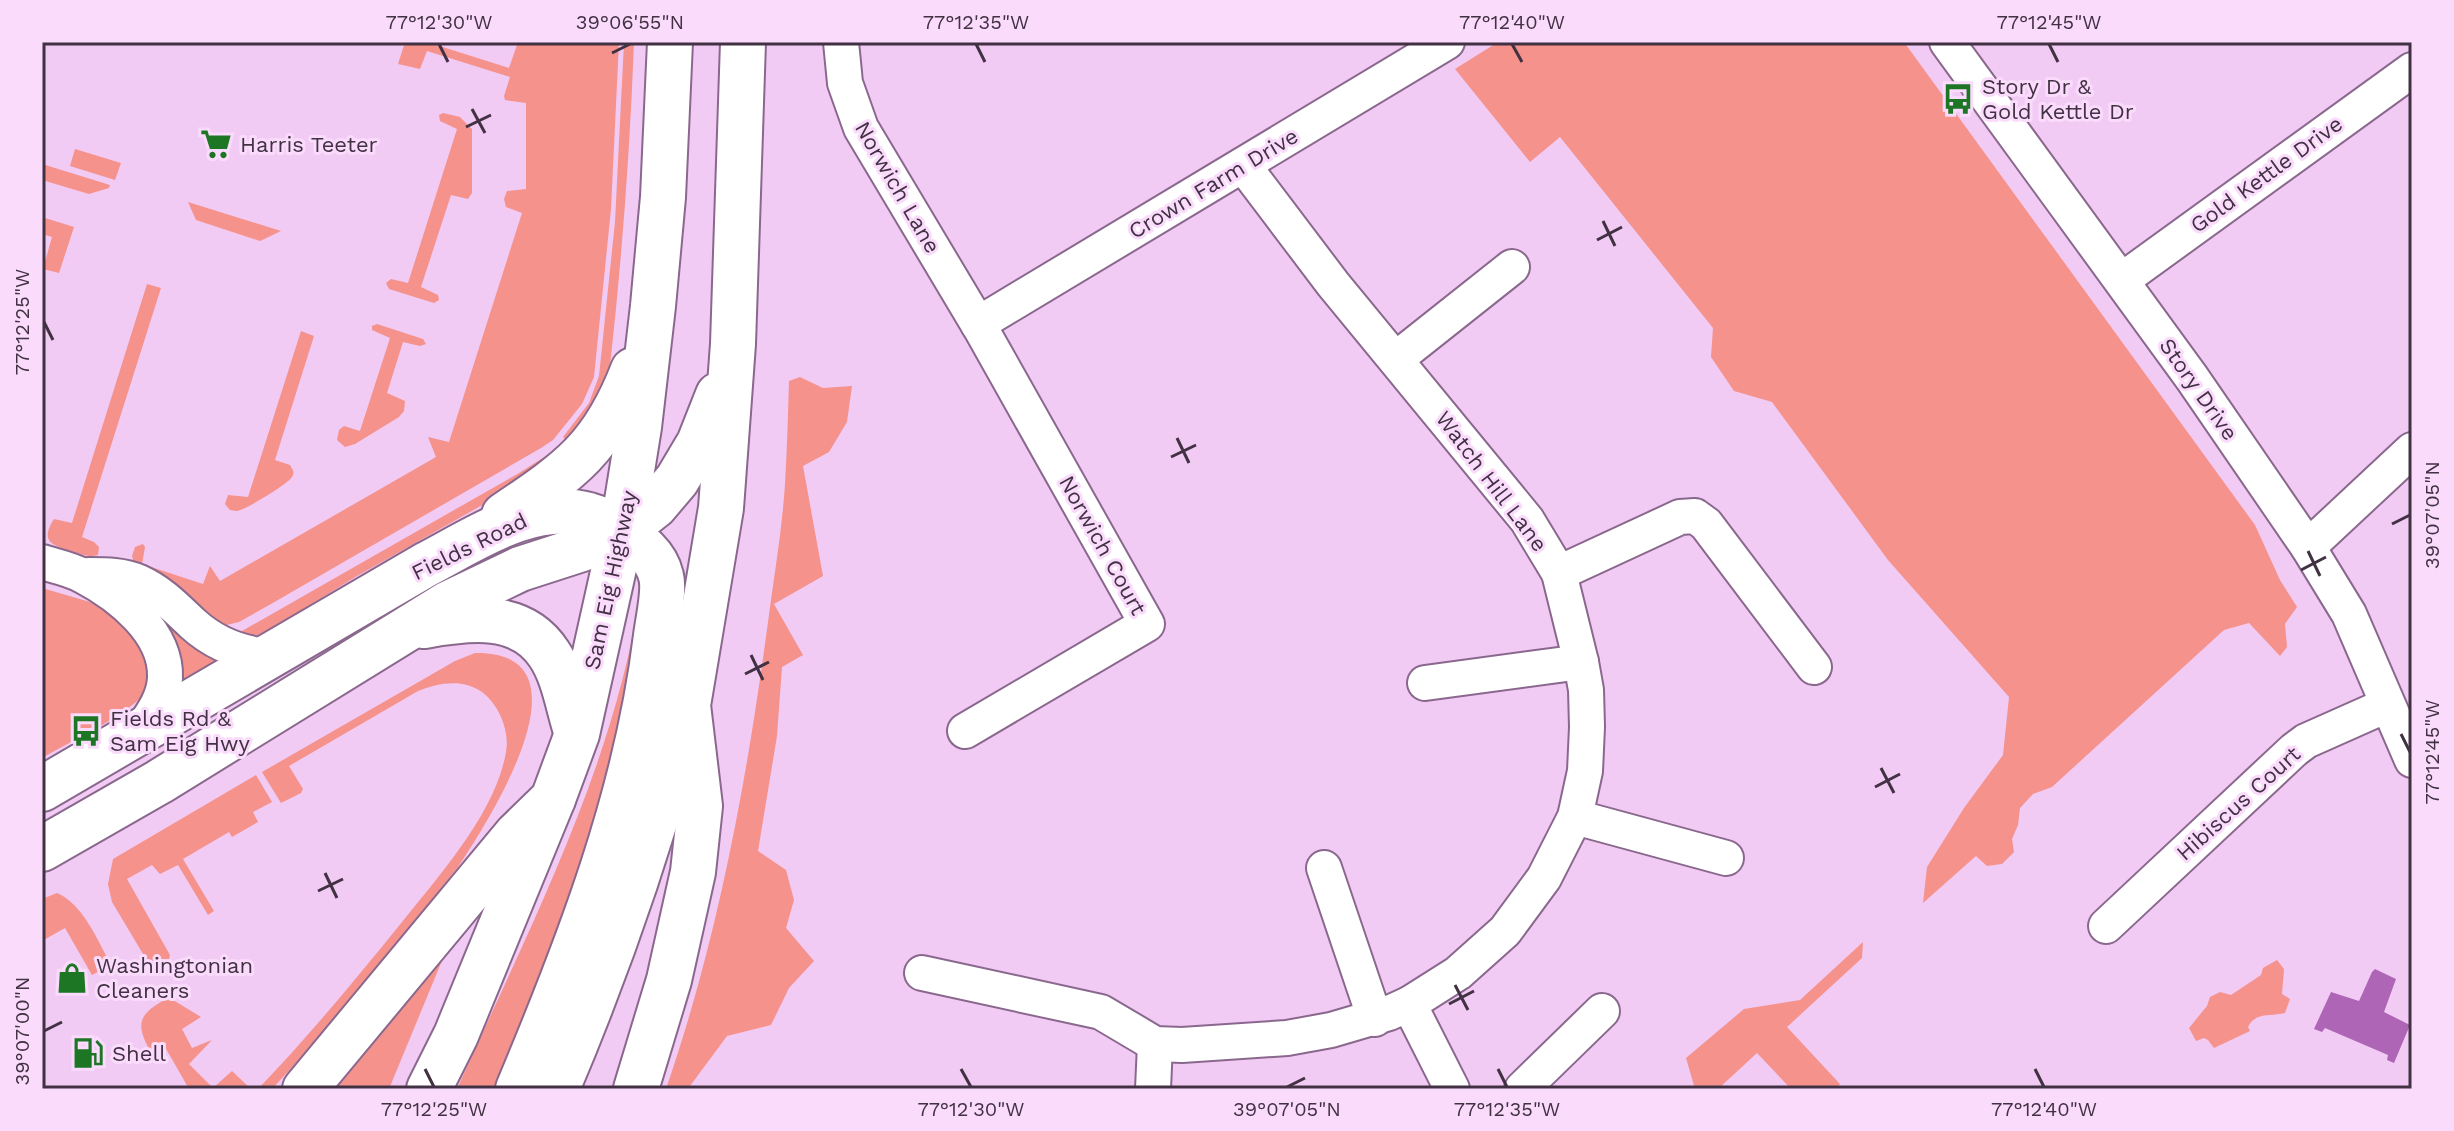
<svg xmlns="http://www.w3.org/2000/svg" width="2454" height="1131" viewBox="0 0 2454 1131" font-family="'Work Sans',sans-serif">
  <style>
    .green { fill: #f5928c }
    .water { fill: #af65b6 }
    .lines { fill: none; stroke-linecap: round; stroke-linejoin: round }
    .minor-casing { stroke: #8a688d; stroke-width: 38 }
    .major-casing { stroke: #8a688d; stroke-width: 48 }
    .highway-casing { stroke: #8a688d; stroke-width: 48 }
    .minor { stroke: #fff; stroke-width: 34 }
    .major { stroke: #fff; stroke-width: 44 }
    .highway { stroke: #fff; stroke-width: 44 }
    .ticks { fill: none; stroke: #413142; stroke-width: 3 }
    .labels { text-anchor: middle; stroke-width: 6; stroke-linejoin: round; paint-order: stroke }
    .poi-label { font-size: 22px; fill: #413142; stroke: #fadbfc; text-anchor: start }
    .street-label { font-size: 22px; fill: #413142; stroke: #fadbfc }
    .neatline { fill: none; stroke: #413142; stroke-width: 3 }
    .ticks-label { font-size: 20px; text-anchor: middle; fill: #413142 }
  </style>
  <rect width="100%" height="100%" fill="#f1cbf4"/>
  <g class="green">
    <polygon points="405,42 427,42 509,68 518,42 619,42 611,209 594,377 582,404 553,440 541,448 271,604 239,622 219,627 134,564 132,556 135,547 143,544 145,547 142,564 203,584 210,566 220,581 436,457 428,437 449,442 522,213 506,207 504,199 507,191 526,189 526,103 505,100 504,96 510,77 427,51 420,69 398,64"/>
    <path d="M624,42H634C630,150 622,258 610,366L607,384L568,442L563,437L589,403L599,376L615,222Z"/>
    <polygon points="1498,42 1904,42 2255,525 2280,580 2297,607 2285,624 2287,647 2280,656 2249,623 2224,630 2052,787 2033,794 2020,808 2018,825 2012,839 2014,852 2002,864 1987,866 1976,856 1923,903 1927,867 1964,808 2003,755 2009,697 1888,560 1772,402 1734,391 1711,357 1713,328 1560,137 1530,162 1455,69"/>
    <polygon points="443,113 460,117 472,129 472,193 468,199 451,195 421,287 438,295 439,300 434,303 389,289 386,283 391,279 408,283 457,129 440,121 439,115"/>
    <polygon points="75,149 121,163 115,180 70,166"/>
    <polygon points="42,164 110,185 109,188 89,194 42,180"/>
    <polygon points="188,202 281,231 260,241 196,220"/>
    <polygon points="42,217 74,227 59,273 43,269 52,237 42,234"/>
    <path d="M147,284L161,288L82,537L94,542L99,547L98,555C89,558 81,554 71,551C51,545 40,541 54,519L72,523Z"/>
    <polygon points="377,324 423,339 426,344 420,346 403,342 387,393 405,401 404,411 399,417 355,444 345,447 337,440 339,430 344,426 360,431 390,338 372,330 372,326"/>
    <path d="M301,331L314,336L275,460L290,465C293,471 295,471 292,477C288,484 245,510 237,511C234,511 232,510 230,510L225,504L228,495L248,497Z"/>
    <path d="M800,377L823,388L852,386L847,422L829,452L803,466L823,576L774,604L803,655L782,667L777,736L758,851L786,870L794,900L786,928L814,961L789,988L771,1025L727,1036L690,1086L691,1089H666C718,938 747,780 768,622C774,576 782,531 785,484C787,450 788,416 789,381Z"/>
    <polygon points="560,447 561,448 500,495 357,576 266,632 258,635 240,635 242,631 519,473"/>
    <path d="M42,588L90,602L115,615L145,650L150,688C128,716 74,739 42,758Z"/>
    <polygon points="132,595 219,659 217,661 181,681"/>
    <path d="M640,595V646L588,860L500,1089H457C528,930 613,770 640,595Z"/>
    <path d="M475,653C598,651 488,822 458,867L341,1014L272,1089H258C309,1036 355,980 402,922C439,876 496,812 506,752C510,731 499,705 482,692C462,678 438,683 418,691L289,766L303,789L301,793L281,803L262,772L455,661Z"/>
    <polygon points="256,775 272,802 253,812 258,822 232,837 229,832 183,859 214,911 208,915 178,865 160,874 152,865 127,879 170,955 168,963 163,966 149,964 112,902 108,884 113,859"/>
    <path d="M57,893C83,904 98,941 111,965L92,975L65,928L42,941V899Z"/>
    <polygon points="1863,942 1862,958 1787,1027 1840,1084 1836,1089 1791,1089 1757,1053 1718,1089 1695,1089 1686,1058 1744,1009 1800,1000"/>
    <polygon points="446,951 389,1089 326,1089"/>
    <path d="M2277,960L2284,969L2282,994L2290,999L2285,1013C2271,1017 2256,1011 2248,1027L2250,1031L2214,1048L2208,1040L2204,1038L2196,1041L2189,1028L2207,1006L2210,997L2220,992L2231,995L2261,975L2263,968Z"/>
    <path d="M166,999L173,1000L201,1017L182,1029L192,1048L212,1040L189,1064L213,1088L232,1071L251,1089H189L165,1047L152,1054C135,1025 137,1015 166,999Z"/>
  </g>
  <polygon class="water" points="2375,969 2396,979 2384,1012 2410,1025 2394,1063 2387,1060 2388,1055 2325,1028 2322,1032 2314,1029 2331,992 2359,1001 2372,972"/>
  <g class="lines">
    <defs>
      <g id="minor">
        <polyline points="841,42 845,83 861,128 981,329 1147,624 965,731"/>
        <polyline points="1947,42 2192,378 2308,547 2349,614 2412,760"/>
        <polyline points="2122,280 2412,70"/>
        <polyline points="978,324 1447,42"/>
        <polyline points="1396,359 1512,267"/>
        <polyline points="2308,547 2412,450"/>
        <path d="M42,562C55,566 71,569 83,576C119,595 167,632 165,678C164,699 151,716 139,733"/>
        <polyline points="1559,573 1680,517 1695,516 1706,524 1814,667"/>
        <path d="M89,575C106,575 123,575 139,582C161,592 176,608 193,624C214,643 239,653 267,656"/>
        <polyline points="1425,683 1581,662"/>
        <polyline points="1575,817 1726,858"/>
        <polyline points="1324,868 1375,1019"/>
        <polyline points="2106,926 2294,750 2306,741 2387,705"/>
        <polyline points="922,973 1101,1012 1155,1044 1182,1045 1287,1038 1331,1030 1389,1013 1409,1004 1458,973 1505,931 1544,878 1575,817 1585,771 1587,727 1586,690 1581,662 1559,573 1527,520 1333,284 1243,165"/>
        <polyline points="1409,1004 1452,1089"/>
        <polyline points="1153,1089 1155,1044"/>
        <polyline points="1522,1089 1602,1011"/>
      </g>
      <g id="major">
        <path d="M504,515C571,470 603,448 633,370"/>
        <path d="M424,626C469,618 521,611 549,654C564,676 568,707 576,731"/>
        <path d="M42,789L427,564C475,539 533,499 589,515C601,518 611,525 622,532"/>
        <polyline points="42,849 159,782 449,603 520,569 582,549 622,532 655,506 677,480 699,443 718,395"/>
        <polyline points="305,1089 516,835 553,799 577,734 622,532 639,427 653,306 663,197 670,42"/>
        <polyline points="636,1089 669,980 693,872 700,806 688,705 721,508 733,344 743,42"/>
      </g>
      <g id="highway">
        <polyline points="429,1089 456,1035 553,799"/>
        <path d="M518,1089C579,944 637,793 656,636C658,620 665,591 661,576C656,555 639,543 622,532"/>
        <path d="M557,1089C610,964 654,836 688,705"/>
      </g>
    </defs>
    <use href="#minor" class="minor-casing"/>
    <use href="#major" class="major-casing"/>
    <use href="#highway" class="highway-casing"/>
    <use href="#minor" class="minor"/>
    <use href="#major" class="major"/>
    <use href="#highway" class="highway"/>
  </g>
  <path class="ticks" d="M439,44L448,62M976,44L985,62M1512,44L1522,62M2049,44L2058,62M612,53L630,44M472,109L485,133M466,127L491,115M1603,221L1615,246M1597,240L1622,227M44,322L53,340M1177,438L1189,463M1171,457L1196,445M2392,524L2410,515M2308,551L2320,576M2301,570L2326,557M751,655L763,680M745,674L769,662M2401,734L2410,752M1881,768L1894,793M1875,787L1900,774M325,873L337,898M318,891L343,879M1455,985L1468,1010M1449,1004L1474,991M44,1031L62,1022M425,1069L434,1087M961,1069L971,1087M1498,1069L1507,1087M2035,1069L2044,1087M1287,1087L1305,1078"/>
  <defs>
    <symbol id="bus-bare" viewBox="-9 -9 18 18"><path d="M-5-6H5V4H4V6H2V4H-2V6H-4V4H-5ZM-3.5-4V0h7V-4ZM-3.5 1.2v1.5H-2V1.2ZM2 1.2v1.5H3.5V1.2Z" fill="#1d7624" stroke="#fadbfc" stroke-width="2.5" paint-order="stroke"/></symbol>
    <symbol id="supermarket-bare" viewBox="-9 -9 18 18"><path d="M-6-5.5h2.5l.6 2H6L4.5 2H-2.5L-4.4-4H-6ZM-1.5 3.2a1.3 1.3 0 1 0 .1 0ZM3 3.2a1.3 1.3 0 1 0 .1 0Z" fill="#1d7624" stroke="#fadbfc" stroke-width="2.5" paint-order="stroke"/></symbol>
    <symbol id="shop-bare" viewBox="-9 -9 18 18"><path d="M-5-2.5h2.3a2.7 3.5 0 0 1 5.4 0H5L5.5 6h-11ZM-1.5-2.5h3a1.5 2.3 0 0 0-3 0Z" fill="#1d7624" stroke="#fadbfc" stroke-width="2.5" paint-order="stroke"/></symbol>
    <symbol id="fuel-bare" viewBox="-9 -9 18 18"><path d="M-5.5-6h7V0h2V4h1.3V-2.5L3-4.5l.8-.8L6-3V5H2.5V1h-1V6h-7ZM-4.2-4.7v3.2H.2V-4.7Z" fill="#1d7624" stroke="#fadbfc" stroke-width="2.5" paint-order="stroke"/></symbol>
  </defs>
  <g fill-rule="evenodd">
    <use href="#bus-bare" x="1936" y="77" width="44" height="44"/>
    <use href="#supermarket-bare" x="194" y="122" width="44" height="44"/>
    <use href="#bus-bare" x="64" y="709" width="44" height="44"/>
    <use href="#shop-bare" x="50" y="956" width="44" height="44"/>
    <use href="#fuel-bare" x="66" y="1031" width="44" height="44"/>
  </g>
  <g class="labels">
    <g class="poi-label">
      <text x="1982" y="94">Story Dr &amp;<tspan x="1982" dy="25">Gold Kettle Dr</tspan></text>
      <text x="240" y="152">Harris Teeter</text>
      <text x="110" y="726">Fields Rd &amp;<tspan x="110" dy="25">Sam Eig Hwy</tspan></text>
      <text x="96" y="973">Washingtonian<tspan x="96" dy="25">Cleaners</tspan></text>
      <text x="112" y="1061">Shell</text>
    </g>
    <g class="street-label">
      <text transform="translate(2266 174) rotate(-36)" y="8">Gold Kettle Drive</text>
      <text transform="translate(1213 183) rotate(-31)" y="8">Crown Farm Drive</text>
      <text transform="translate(898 187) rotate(60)" y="8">Norwich Lane</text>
      <text transform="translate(2199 389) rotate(55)" y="8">Story Drive</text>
      <text transform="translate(1492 481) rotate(53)" y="8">Watch Hill Lane</text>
      <text transform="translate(1103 545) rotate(61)" y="8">Norwich Court</text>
      <text transform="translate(469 546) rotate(-26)" y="8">Fields Road</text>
      <text transform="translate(610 580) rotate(-78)" y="8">Sam Eig Highway</text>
      <text transform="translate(2238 803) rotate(-42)" y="8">Hibiscus Court</text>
    </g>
  </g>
  <rect width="2454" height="1131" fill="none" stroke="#fadbfc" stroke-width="88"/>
  <rect x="44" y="44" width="2366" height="1043" class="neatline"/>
  <g class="ticks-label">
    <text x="439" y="29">77°12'30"W</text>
    <text x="630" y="29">39°06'55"N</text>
    <text x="976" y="29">77°12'35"W</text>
    <text x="1512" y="29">77°12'40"W</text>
    <text x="2049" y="29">77°12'45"W</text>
    <text transform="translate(22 322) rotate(-90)" y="7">77°12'25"W</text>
    <text transform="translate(2432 515) rotate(-90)" y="7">39°07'05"N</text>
    <text transform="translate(2432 752) rotate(-90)" y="7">77°12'45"W</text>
    <text transform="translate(22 1031) rotate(-90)" y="7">39°07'00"N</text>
    <text x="434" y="1116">77°12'25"W</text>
    <text x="971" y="1116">77°12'30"W</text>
    <text x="1287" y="1116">39°07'05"N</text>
    <text x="1507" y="1116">77°12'35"W</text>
    <text x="2044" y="1116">77°12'40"W</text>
  </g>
</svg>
